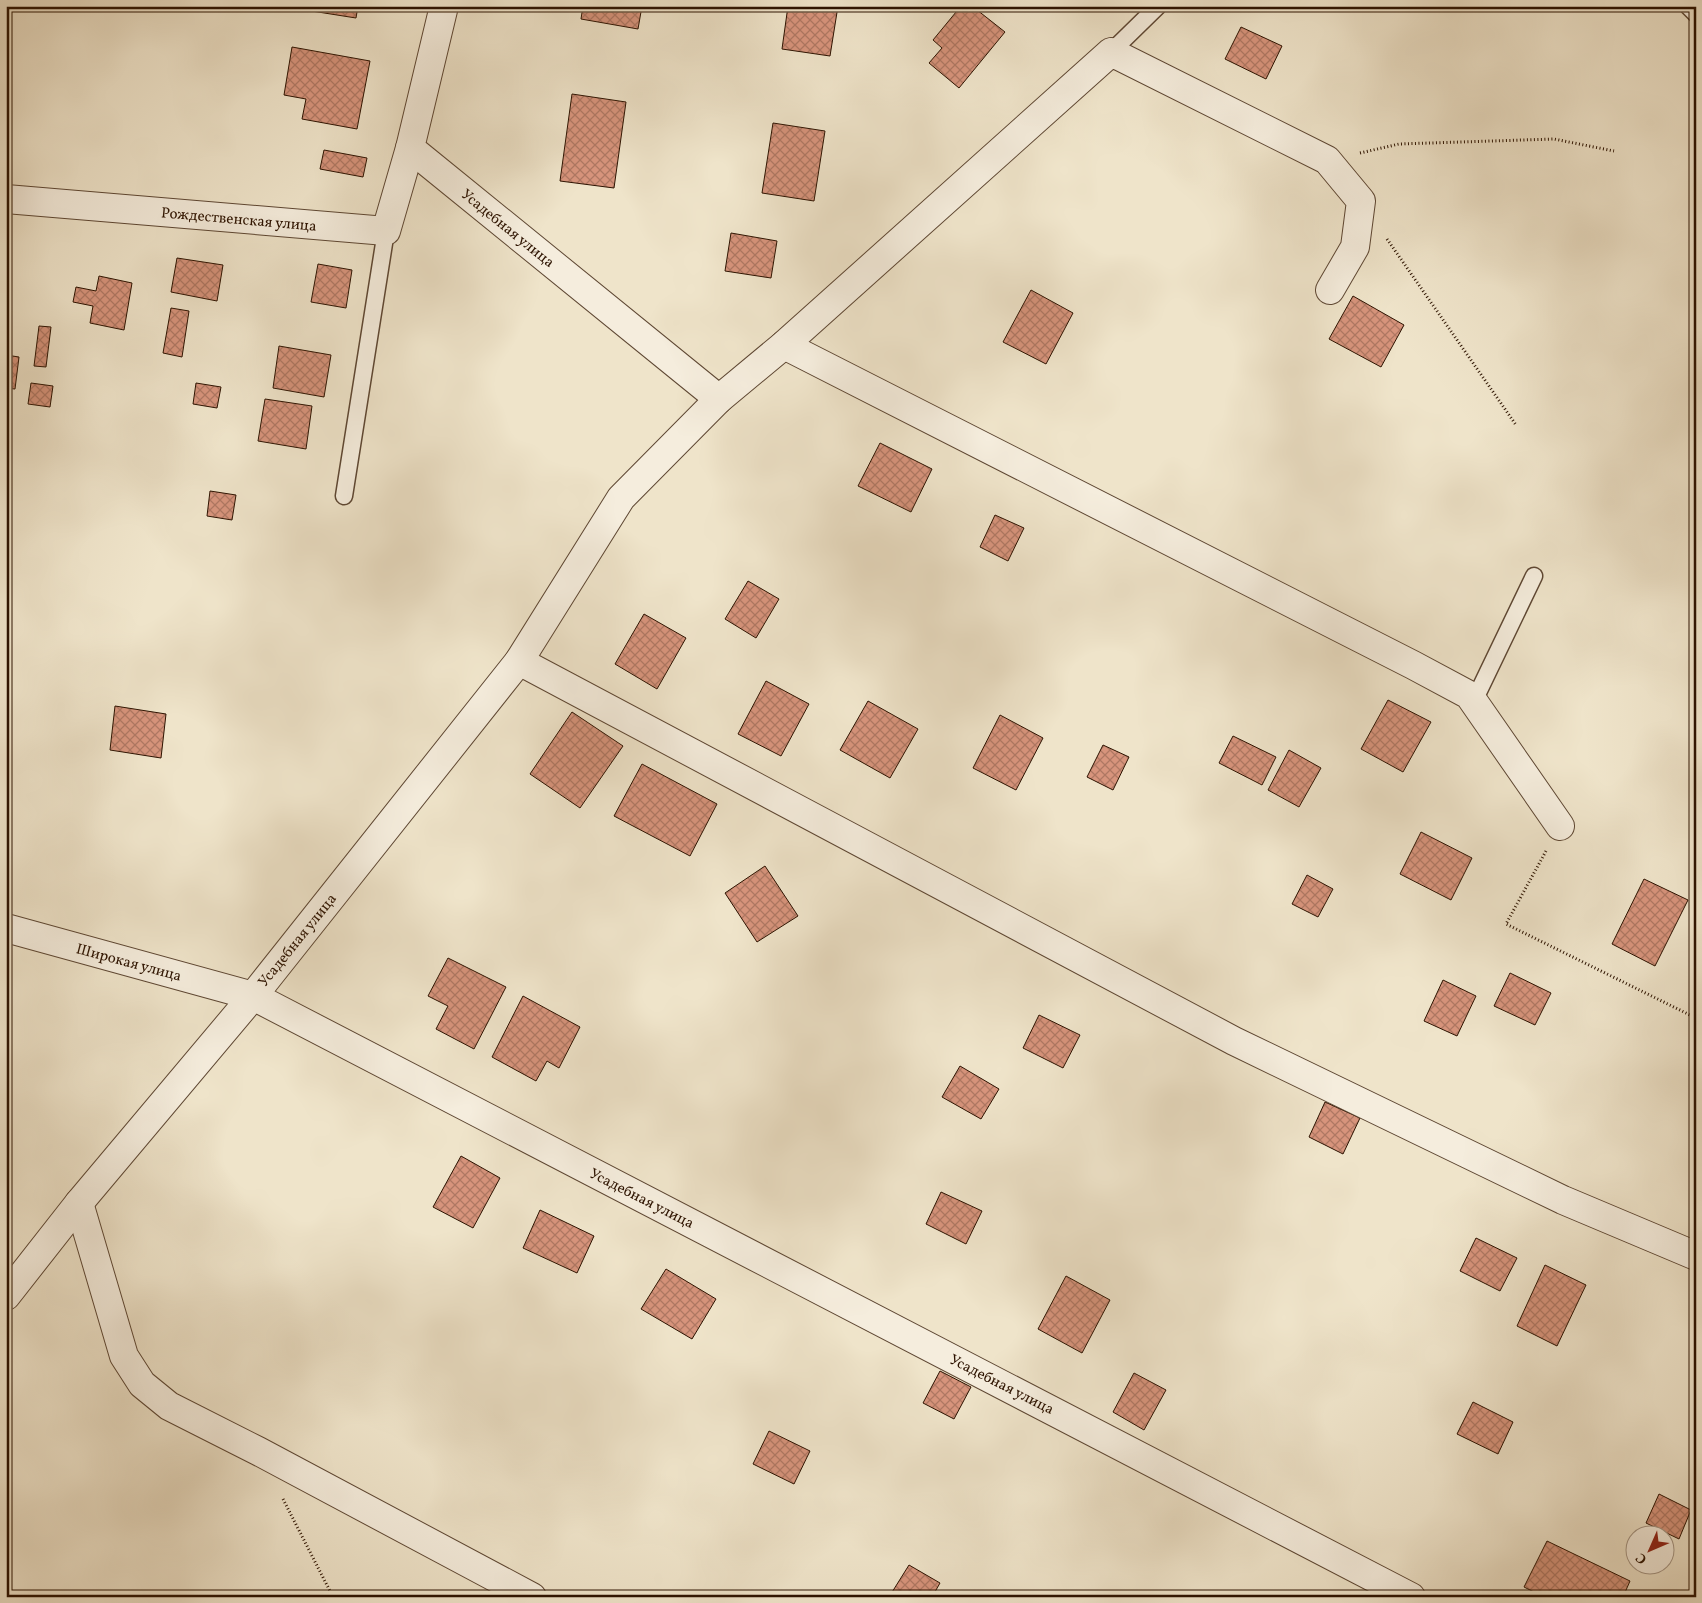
<svg xmlns="http://www.w3.org/2000/svg" width="1702" height="1603" viewBox="0 0 1702 1603" font-family="Vollkorn,serif">
  <style>
    .building { fill: url(#building-cross-hatch); stroke: #2d1301 }
    .lines { fill: none; stroke-linecap: round; stroke-linejoin: round }
    .service-casing { stroke: #5e4733; stroke-width: 19 }
    .minor-casing { stroke: #5e4733; stroke-width: 30 }
    .path { stroke: #2d1301; stroke-width: 3; stroke-dasharray: 1 2.5; stroke-linecap: butt }
    .service { stroke: #f5eddd; stroke-width: 16 }
    .minor { stroke: #f5eddd; stroke-width: 28 }
    .labels { text-anchor: middle; stroke-width: 4; stroke-linejoin: round; paint-order: stroke }
    .street-label { font-size: 15px; fill: #2d1301; stroke: #f5eddd }
  </style>
  <defs>
    <pattern id="building-cross-hatch" width="8" height="8" patternUnits="userSpaceOnUse" patternTransform="scale(1.25)"><rect width="8" height="8" fill="#d7947c"/><path d="M0 0l8 8M0 8l8-8" fill="none" stroke="#af7863"/></pattern>
  </defs>
  <rect width="100%" height="100%" fill="#efe4ca"/>
  <filter id="stains"><feTurbulence type="fractalNoise" baseFrequency=".004" numOctaves="4"/><feColorMatrix values="0 0 0 0 .2 0 0 0 0 .09 0 0 0 0 .02 0 0 0 .5 -.17"/></filter>
  <radialGradient id="worn" r=".72"><stop offset=".6" stop-color="#630" stop-opacity="0"/><stop offset="1" stop-color="#630" stop-opacity=".3"/></radialGradient>
  <g class="building">
    <polygon points="299,6 358,6 356,18 299,9"/>
    <polygon points="583,6 642,6 638,29 581,19"/>
    <polygon points="788,6 838,6 830,56 782,49"/>
    <polygon points="961,6 972,6 1005,32 959,88 929,63 942,48 933,40"/>
    <polygon points="1241,27 1282,46 1266,79 1225,59"/>
    <polygon points="292,47 370,61 357,129 302,119 306,99 284,95"/>
    <polygon points="572,94 626,102 614,188 560,181"/>
    <polygon points="773,123 825,131 814,201 762,193"/>
    <polygon points="324,150 367,158 363,177 320,169"/>
    <polygon points="731,233 777,241 771,278 725,271"/>
    <polygon points="177,258 223,265 217,301 171,292"/>
    <polygon points="318,264 352,270 346,308 311,302"/>
    <polygon points="99,276 132,283 124,330 90,323 93,306 73,302 76,287 96,291"/>
    <polygon points="1031,290 1073,313 1046,364 1003,342"/>
    <polygon points="1353,296 1404,325 1381,367 1329,339"/>
    <polygon points="171,308 189,311 182,357 163,353"/>
    <polygon points="39,326 51,327 46,367 34,366"/>
    <polygon points="279,346 331,355 324,397 273,388"/>
    <polygon points="6,355 19,357 15,389 6,388"/>
    <polygon points="31,383 53,386 50,407 28,404"/>
    <polygon points="196,383 221,387 217,408 193,404"/>
    <polygon points="265,399 312,406 306,449 258,441"/>
    <polygon points="880,443 932,469 911,512 858,486"/>
    <polygon points="210,491 236,495 232,520 207,516"/>
    <polygon points="995,515 1024,528 1008,561 980,547"/>
    <polygon points="748,581 779,599 756,638 725,619"/>
    <polygon points="644,614 686,638 657,689 615,664"/>
    <polygon points="766,681 809,704 781,756 738,734"/>
    <polygon points="1388,700 1431,722 1403,772 1361,749"/>
    <polygon points="868,701 918,729 890,778 840,750"/>
    <polygon points="115,706 166,714 161,758 110,750"/>
    <polygon points="572,712 623,746 580,808 530,774"/>
    <polygon points="1000,715 1043,738 1016,790 973,768"/>
    <polygon points="1233,736 1276,757 1262,785 1219,763"/>
    <polygon points="1103,745 1129,757 1113,790 1087,777"/>
    <polygon points="1289,750 1321,768 1299,807 1268,790"/>
    <polygon points="642,764 717,804 690,856 614,816"/>
    <polygon points="1421,832 1472,858 1451,900 1400,874"/>
    <polygon points="765,866 798,916 757,942 725,893"/>
    <polygon points="1307,875 1333,889 1318,917 1292,904"/>
    <polygon points="1644,879 1688,900 1655,966 1612,944"/>
    <polygon points="448,958 506,987 474,1049 436,1029 448,1006 428,996"/>
    <polygon points="1510,973 1551,993 1535,1025 1494,1006"/>
    <polygon points="1443,980 1476,996 1457,1036 1424,1021"/>
    <polygon points="523,996 580,1027 559,1068 547,1061 536,1081 492,1057"/>
    <polygon points="1039,1015 1080,1035 1063,1068 1023,1048"/>
    <polygon points="960,1066 999,1089 981,1119 942,1097"/>
    <polygon points="1325,1102 1360,1118 1343,1154 1309,1137"/>
    <polygon points="461,1156 500,1178 473,1228 433,1207"/>
    <polygon points="941,1192 982,1211 966,1244 926,1224"/>
    <polygon points="540,1210 594,1236 577,1273 523,1248"/>
    <polygon points="1476,1238 1517,1258 1500,1291 1460,1271"/>
    <polygon points="1545,1265 1586,1285 1557,1346 1517,1326"/>
    <polygon points="666,1269 716,1299 692,1339 641,1309"/>
    <polygon points="1066,1276 1110,1300 1082,1353 1038,1329"/>
    <polygon points="940,1371 971,1387 954,1419 923,1403"/>
    <polygon points="1134,1373 1166,1390 1144,1430 1113,1412"/>
    <polygon points="1473,1402 1513,1422 1498,1454 1457,1434"/>
    <polygon points="769,1431 810,1451 794,1484 753,1464"/>
    <polygon points="1659,1494 1691,1510 1679,1539 1646,1523"/>
    <polygon points="1547,1541 1630,1581 1623,1597 1544,1597 1524,1587"/>
    <polygon points="909,1565 940,1583 932,1597 889,1597"/>
  </g>
  <g class="lines">
    <defs>
      <g id="service">
        <polyline points="1688,6 1696,14"/>
        <polyline points="1111,52 1158,6"/>
        <polyline points="344,496 386,231"/>
        <polyline points="1474,701 1534,576"/>
      </g>
      <g id="minor">
        <polyline points="444,6 410,148 719,399"/>
        <polyline points="6,199 386,231 410,148"/>
        <polyline points="1330,290 1355,247 1361,201 1327,160 1111,52 784,345 719,399 621,498 519,661 253,996 1411,1597"/>
        <polyline points="784,345 1413,665 1469,695 1560,826"/>
        <polyline points="519,661 1234,1041 1563,1200 1696,1256"/>
        <polyline points="6,928 253,996 79,1203 6,1296"/>
        <polyline points="79,1203 124,1356 142,1384 169,1406 258,1451 532,1597"/>
      </g>
    </defs>
    <use href="#service" class="service-casing"/>
    <use href="#minor" class="minor-casing"/>
    <g class="path">
      <polyline points="1360,153 1399,144 1554,139 1614,151"/>
      <polyline points="1387,239 1516,425"/>
      <polyline points="1546,851 1506,924 1696,1018"/>
      <polyline points="283,1499 333,1597"/>
    </g>
    <use href="#service" class="service"/>
    <use href="#minor" class="minor"/>
  </g>
  <g class="labels">
    <g class="street-label">
      <text transform="translate(239 219) rotate(5)" y="5">Рождественская улица</text>
      <text transform="translate(508 228) rotate(39)" y="5">Усадебная улица</text>
      <text transform="translate(297 940) rotate(-51)" y="5">Усадебная улица</text>
      <text transform="translate(129 962) rotate(15)" y="5">Широкая улица</text>
      <text transform="translate(642 1198) rotate(27)" y="5">Усадебная улица</text>
      <text transform="translate(1002 1384) rotate(27)" y="5">Усадебная улица</text>
    </g>
  </g>
  <rect width="1702" height="1603" fill="none" stroke="#efe4ca" stroke-width="25"/>
  <rect x="8" y="8" width="1687" height="1588" fill="none" stroke="#2d1301" stroke-width="2.5"/>
  <rect x="12" y="12" width="1677" height="1578" fill="none" stroke="#2d1301"/>
  <g transform="translate(1650 1550) rotate(225)"><circle r="24" fill="#f5eddd" stroke="#a59685"/>
  <path d="M0-4L9 19L0 12L-9 19Z" fill="#8f2418"/>
  <text y="-8" font-size="14" font-weight="bold" text-anchor="middle" fill="#2d1301">С</text>
  </g>
  <rect width="100%" height="100%" filter="url(#stains)"/>
  <rect width="100%" height="100%" fill="url(#worn)"/>
</svg>
